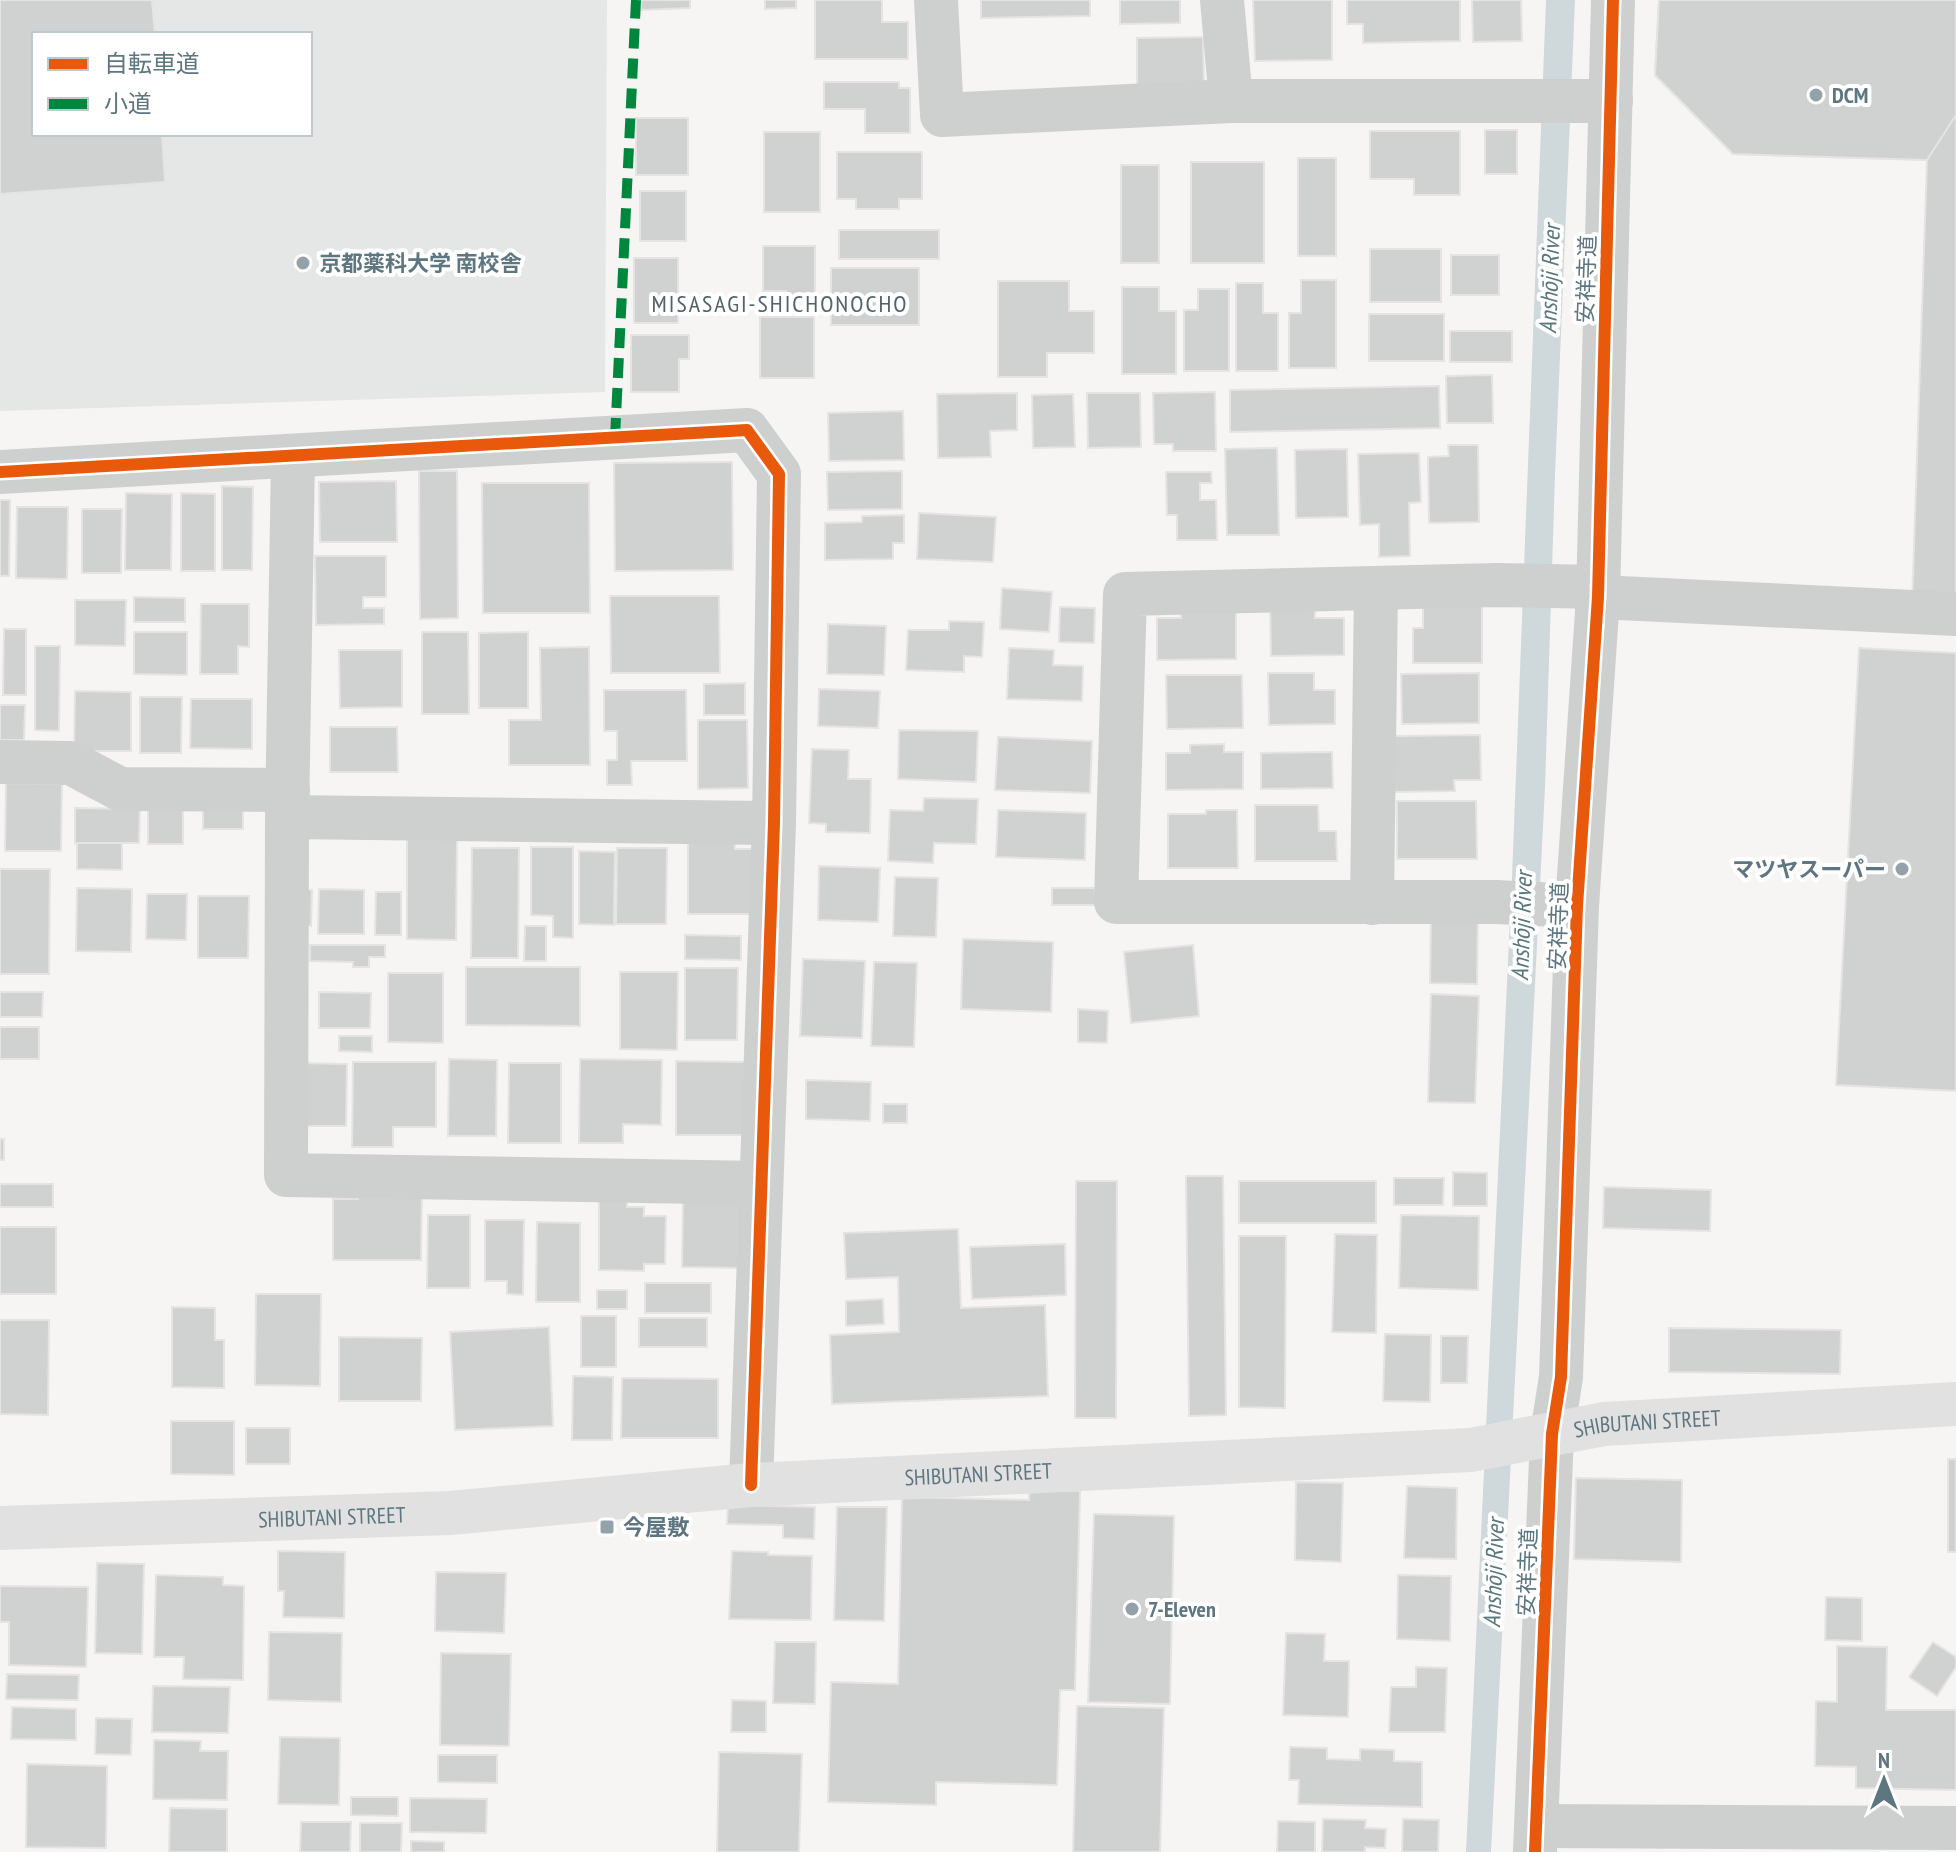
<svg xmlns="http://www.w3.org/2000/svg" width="1956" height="1852" viewBox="0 0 1956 1852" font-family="'PT Sans Narrow','Noto Sans JP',sans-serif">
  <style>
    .built { fill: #e5e7e6; fill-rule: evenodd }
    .water { fill: #cfd8da }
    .building { fill: #d0d1d1; stroke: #e5e4e3; stroke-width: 2 }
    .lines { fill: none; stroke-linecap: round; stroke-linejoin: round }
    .minor { stroke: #ced0d0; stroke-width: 44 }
    .major { stroke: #e1e1e2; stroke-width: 44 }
    .quiet { stroke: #00873e; stroke-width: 10; stroke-dasharray: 20 10; stroke-linecap: butt }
    .cycleway-casing { stroke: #fff; stroke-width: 17 }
    .cycleway { stroke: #e8590c; stroke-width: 12 }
    .poi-dot { fill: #93a2a8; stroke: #fff; stroke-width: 3 }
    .labels { text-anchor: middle; stroke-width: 8; stroke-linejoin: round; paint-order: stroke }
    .poi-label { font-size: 22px; font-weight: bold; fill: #5e7680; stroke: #fff; text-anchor: start }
    .street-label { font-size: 22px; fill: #5e7680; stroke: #fff }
    .water-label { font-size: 24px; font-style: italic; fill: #59777c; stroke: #fff }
    .neighbourhood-label { font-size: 24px; letter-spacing: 2px; fill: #51636b; stroke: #fff }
  </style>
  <rect width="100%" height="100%" fill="#f6f5f3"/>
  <path class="built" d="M0,0H607L605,392L0,411ZM34,34H310V134H34Z"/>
  <polygon class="water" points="1546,0 1575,0 1555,475 1545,787 1491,1852 1466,1852 1512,877"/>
  <g class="building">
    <polygon points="0,0 152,0 155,34 34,34 34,134 162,134 165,182 0,194"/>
    <polygon points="641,0 690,0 690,8 641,10"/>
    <polygon points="765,0 796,0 796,8 765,9"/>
    <polygon points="815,0 882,0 882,22 908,22 908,59 815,59"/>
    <polygon points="981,0 1090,0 1090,16 981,18"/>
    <polygon points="1120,0 1180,0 1180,23 1120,24"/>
    <polygon points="1253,0 1332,0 1332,60 1255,61"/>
    <polygon points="1347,0 1460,0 1460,41 1363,43 1363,24 1347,24"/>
    <polygon points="1472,0 1521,0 1522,41 1473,42"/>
    <polygon points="1659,0 1956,0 1956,606 1912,605 1927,160 1733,154 1655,75"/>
    <polygon points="1659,0 1956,0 1956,115 1927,160 1733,154 1655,75"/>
    <polygon points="1203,37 1204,87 1137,88 1137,38"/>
    <polygon points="824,82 899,82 899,88 910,88 910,133 865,133 865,109 824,109"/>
    <rect x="636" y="118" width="52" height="57"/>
    <rect x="1485" y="130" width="32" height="44"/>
    <polygon points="1370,131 1460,131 1460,195 1414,195 1414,179 1370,179"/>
    <rect x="764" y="132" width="56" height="80"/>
    <polygon points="837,152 922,152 922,199 899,199 899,209 856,209 856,199 837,199"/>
    <rect x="1298" y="158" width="38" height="98"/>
    <rect x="1191" y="162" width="73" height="101"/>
    <rect x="1121" y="165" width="38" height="98"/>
    <rect x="640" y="191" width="46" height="50"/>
    <rect x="839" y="230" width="100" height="29"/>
    <polygon points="763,246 815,246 815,301 786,301 786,291 763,291"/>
    <rect x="1370" y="249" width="71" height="53"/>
    <rect x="1451" y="255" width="48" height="40"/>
    <rect x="634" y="258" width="44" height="65"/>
    <rect x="831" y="268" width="88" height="57"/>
    <polygon points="1301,280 1336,280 1336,368 1289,368 1289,313 1301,313"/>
    <polygon points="998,281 1069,281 1069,311 1094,311 1094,353 1047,353 1047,377 998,377"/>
    <polygon points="1236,283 1263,283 1263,313 1278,313 1278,371 1236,371"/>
    <polygon points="1122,287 1159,287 1159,311 1176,311 1176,374 1122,374"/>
    <polygon points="1198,289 1229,289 1229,371 1184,371 1184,310 1198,310"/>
    <rect x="1369" y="314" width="75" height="47"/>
    <rect x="760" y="317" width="54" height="61"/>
    <rect x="1450" y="331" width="62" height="31"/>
    <polygon points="631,335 689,335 689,359 679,359 679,392 631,392"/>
    <polygon points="1492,375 1493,423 1447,423 1446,376"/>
    <polygon points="1439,386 1440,428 1230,432 1230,390"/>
    <polygon points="1215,392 1216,451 1173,451 1173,444 1154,444 1153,393"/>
    <polygon points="1017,393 1017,430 990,431 991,457 938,458 937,394"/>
    <polygon points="1087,393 1140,393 1141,447 1088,448"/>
    <polygon points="1073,394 1075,447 1033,448 1032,395"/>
    <polygon points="903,411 904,460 829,461 828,413"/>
    <polygon points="1448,445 1478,445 1479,522 1429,523 1428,457 1449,456"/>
    <polygon points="1277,448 1279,535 1227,535 1225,449"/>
    <polygon points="1347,449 1348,517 1296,518 1295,450"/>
    <polygon points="1419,453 1421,502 1409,503 1410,556 1379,557 1379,524 1360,525 1358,454"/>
    <polygon points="732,462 733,570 615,571 614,463"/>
    <polygon points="419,471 457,471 458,618 420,619"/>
    <polygon points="902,471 902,509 828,510 827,472"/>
    <polygon points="1166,472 1211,472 1212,483 1200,483 1200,500 1216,500 1217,540 1177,540 1177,515 1167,515"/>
    <polygon points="396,481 397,542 320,542 319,482"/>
    <polygon points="482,483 589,483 590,613 483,613"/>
    <polygon points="222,486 253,487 252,570 222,570"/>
    <polygon points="126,493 172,494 171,570 125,570"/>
    <polygon points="181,493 215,494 215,571 181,571"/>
    <polygon points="0,500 10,500 9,576 0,576"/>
    <polygon points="17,507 68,507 67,579 16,578"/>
    <polygon points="82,509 122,509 121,573 82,573"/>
    <polygon points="919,513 996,517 993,562 917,559"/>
    <polygon points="904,515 904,543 893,543 893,559 825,560 825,523 862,522 862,516"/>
    <polygon points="315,556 386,556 386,597 363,597 363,608 384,608 384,624 316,625"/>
    <polygon points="1002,588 1052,592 1049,632 1000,629"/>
    <polygon points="610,596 719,596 720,673 611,673"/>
    <polygon points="134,597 185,598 185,622 134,622"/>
    <polygon points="1423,598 1482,598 1482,663 1413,663 1413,628 1423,628"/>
    <polygon points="75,600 126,600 125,646 75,645"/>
    <polygon points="201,604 249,604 249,647 238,646 238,674 200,674"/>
    <polygon points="1181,606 1236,606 1236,659 1157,660 1157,618 1181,618"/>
    <polygon points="1270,606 1315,606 1315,618 1344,618 1344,655 1271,656"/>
    <polygon points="1060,607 1095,608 1094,643 1059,642"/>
    <polygon points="949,621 984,622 982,657 964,656 964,672 906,670 908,630 949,630"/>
    <polygon points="828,624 886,626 884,675 827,674"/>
    <polygon points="4,629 26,629 26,695 3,695"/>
    <polygon points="134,632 187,632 187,675 134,674"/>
    <polygon points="422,632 468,632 469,714 422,714"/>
    <polygon points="528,632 528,708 479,708 479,633"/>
    <polygon points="35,646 60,646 59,731 35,730"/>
    <polygon points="589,647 590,765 509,765 509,720 541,720 540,648"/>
    <polygon points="1009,648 1054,650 1053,665 1083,666 1082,701 1007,699"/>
    <polygon points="1859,648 1956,653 1956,1091 1836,1085"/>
    <polygon points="339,650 402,650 402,707 340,708"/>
    <polygon points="1268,673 1314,673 1314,690 1335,690 1335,724 1269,725"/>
    <polygon points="1479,673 1479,723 1402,724 1401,674"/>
    <polygon points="1166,675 1242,675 1243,728 1167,729"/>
    <polygon points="745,683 745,715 704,715 704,684"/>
    <polygon points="819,689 880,691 878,728 818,726"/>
    <polygon points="604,690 686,690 687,761 631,761 632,785 607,785 607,760 617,760 617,731 604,731"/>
    <polygon points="75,691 131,692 131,751 74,751"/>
    <polygon points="140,697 182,697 181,753 140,753"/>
    <polygon points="191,699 252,699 252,749 190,748"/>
    <polygon points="0,705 25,705 24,740 0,740"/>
    <polygon points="698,720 747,720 748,788 698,789"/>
    <polygon points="330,727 397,727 398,772 330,772"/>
    <polygon points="899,730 978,731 976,782 898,779"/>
    <polygon points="1480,735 1481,780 1454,780 1455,791 1393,792 1393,736"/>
    <polygon points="998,737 1092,741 1090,793 995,790"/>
    <polygon points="1224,744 1224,752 1243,752 1243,789 1166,790 1166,753 1190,753 1190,745"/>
    <polygon points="812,749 849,750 848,779 871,779 870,833 826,832 826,824 809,823"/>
    <polygon points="1332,752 1333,788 1261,789 1261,753"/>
    <polygon points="6,783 62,784 61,851 5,851"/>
    <polygon points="924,798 978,799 976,844 934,843 933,863 888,861 890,810 923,811"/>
    <polygon points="1397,801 1476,801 1477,859 1397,859"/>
    <rect x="203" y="802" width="40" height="27"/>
    <polygon points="1255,805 1318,805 1319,831 1336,831 1337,861 1255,861"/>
    <polygon points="75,808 140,809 139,843 75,843"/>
    <rect x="148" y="810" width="35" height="34"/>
    <polygon points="998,810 1086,813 1085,860 996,857"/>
    <polygon points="1206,810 1237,810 1238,868 1168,868 1168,814 1206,814"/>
    <polygon points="688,834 735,834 735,849 762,849 761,914 688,914"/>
    <polygon points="407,837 457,838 456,940 407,939"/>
    <polygon points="77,843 122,843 122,870 77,869"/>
    <polygon points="531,847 573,847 573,938 553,937 553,916 531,915"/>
    <polygon points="472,848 519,848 518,958 471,958"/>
    <polygon points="617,848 667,848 666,924 616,924"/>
    <polygon points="579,851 615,852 614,925 579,924"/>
    <polygon points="819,866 880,868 878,922 818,920"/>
    <polygon points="0,869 50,869 49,974 0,974"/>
    <polygon points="895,877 938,878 936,937 893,936"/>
    <polygon points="77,888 132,889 131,952 76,951"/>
    <rect x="1052" y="888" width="43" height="17"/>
    <polygon points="319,889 364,890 364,934 318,934"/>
    <polygon points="298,890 312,890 311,926 298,926"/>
    <polygon points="376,892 401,892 401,935 375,935"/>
    <polygon points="147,894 187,894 186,940 146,939"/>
    <polygon points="198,896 249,896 248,958 198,958"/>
    <polygon points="1431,914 1478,914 1477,984 1430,983"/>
    <polygon points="525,926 546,926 546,961 524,961"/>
    <polygon points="685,935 741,936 741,960 685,959"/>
    <polygon points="963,939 1053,942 1051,1012 961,1009"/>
    <polygon points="310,945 385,945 385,957 369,957 369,967 353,967 353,962 310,961"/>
    <polygon points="1193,945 1199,1016 1131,1023 1124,952"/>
    <polygon points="803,959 865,961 862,1038 800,1036"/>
    <polygon points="874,962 917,963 914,1047 871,1046"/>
    <polygon points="466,967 580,967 580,1026 466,1025"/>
    <polygon points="685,968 738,968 737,1040 685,1040"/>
    <polygon points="620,972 678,972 677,1050 620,1049"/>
    <polygon points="388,973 443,973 443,1043 388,1042"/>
    <polygon points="0,992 43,992 42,1017 0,1017"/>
    <polygon points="319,992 371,993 370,1028 319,1028"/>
    <polygon points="1431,994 1479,996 1475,1103 1428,1102"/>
    <polygon points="1078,1009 1108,1011 1107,1043 1078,1042"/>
    <rect x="0" y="1027" width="39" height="32"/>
    <polygon points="339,1036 372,1036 372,1052 339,1051"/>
    <polygon points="449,1059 497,1060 496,1136 448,1136"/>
    <polygon points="580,1059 662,1060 661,1125 623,1124 623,1143 579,1143"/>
    <polygon points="676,1061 745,1062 744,1135 676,1135"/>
    <polygon points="353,1062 436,1062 436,1127 393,1127 393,1147 352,1147"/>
    <polygon points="298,1063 347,1064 346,1126 297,1126"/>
    <polygon points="509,1063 561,1063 561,1143 508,1143"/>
    <polygon points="806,1080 871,1082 870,1121 806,1119"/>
    <rect x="883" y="1104" width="24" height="19"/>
    <rect x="0" y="1139" width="4" height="21"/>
    <polygon points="1453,1172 1487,1173 1487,1206 1453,1206"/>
    <polygon points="1186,1176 1223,1176 1226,1415 1189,1416"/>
    <polygon points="1394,1178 1444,1178 1443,1205 1394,1205"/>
    <polygon points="1076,1181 1117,1181 1116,1418 1075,1418"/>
    <rect x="1239" y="1181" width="137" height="42"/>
    <rect x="0" y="1184" width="53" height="23"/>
    <polygon points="1604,1187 1711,1190 1710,1231 1603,1228"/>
    <polygon points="358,1191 422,1191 421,1260 333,1260 333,1199 358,1199"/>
    <polygon points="599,1196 627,1196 627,1207 644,1207 644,1216 666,1216 665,1264 644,1264 644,1271 599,1270"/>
    <polygon points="683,1196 742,1196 742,1268 682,1267"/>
    <polygon points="428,1215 470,1215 470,1288 427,1288"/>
    <polygon points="1401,1215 1479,1216 1478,1290 1399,1288"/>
    <polygon points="485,1220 524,1220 523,1295 507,1294 507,1281 485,1281"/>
    <polygon points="537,1222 580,1223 580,1302 536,1302"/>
    <rect x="0" y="1227" width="56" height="67"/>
    <polygon points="958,1229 961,1308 1045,1305 1048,1396 832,1404 830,1335 899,1332 898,1277 846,1279 844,1233"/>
    <polygon points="1335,1234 1377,1235 1376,1333 1332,1332"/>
    <polygon points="1239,1236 1286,1236 1285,1408 1239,1407"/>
    <polygon points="1065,1244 1066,1295 972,1299 970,1247"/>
    <rect x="645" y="1283" width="66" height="30"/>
    <rect x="597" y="1290" width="30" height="19"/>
    <polygon points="256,1294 321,1294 320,1386 255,1385"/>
    <polygon points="883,1299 884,1324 846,1326 846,1301"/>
    <polygon points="172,1307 215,1308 215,1340 224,1340 224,1388 172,1387"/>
    <rect x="581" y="1316" width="35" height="51"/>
    <rect x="639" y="1318" width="68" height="29"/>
    <polygon points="0,1320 49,1320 48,1415 0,1414"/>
    <polygon points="549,1327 553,1426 455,1430 450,1332"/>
    <polygon points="1669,1328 1841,1330 1840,1374 1669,1372"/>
    <polygon points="1385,1334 1431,1335 1430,1402 1383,1401"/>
    <polygon points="1441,1336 1468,1336 1467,1383 1441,1383"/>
    <polygon points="339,1337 422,1338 421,1401 339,1401"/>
    <polygon points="573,1376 613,1377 612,1440 572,1440"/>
    <polygon points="622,1378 718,1379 718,1438 621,1438"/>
    <polygon points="171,1421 234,1421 234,1475 171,1474"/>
    <rect x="246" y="1428" width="44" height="36"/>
    <rect x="1948" y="1459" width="8" height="93"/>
    <polygon points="1576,1478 1682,1480 1681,1562 1574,1559"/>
    <polygon points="1296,1482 1343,1483 1341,1562 1295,1560"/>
    <polygon points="1407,1486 1457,1488 1456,1559 1404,1558"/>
    <polygon points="1029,1490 1080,1491 1075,1690 1060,1690 1057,1785 936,1782 936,1805 828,1802 831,1682 898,1684 902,1497 1029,1500"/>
    <polygon points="728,1505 815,1507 814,1539 783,1538 783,1525 727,1524"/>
    <polygon points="837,1507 887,1507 884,1621 834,1620"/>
    <polygon points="1094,1514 1174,1516 1170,1704 1088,1702"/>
    <polygon points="278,1551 345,1552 344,1618 283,1617 284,1591 278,1591"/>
    <polygon points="732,1551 768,1552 768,1555 812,1556 811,1620 729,1619"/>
    <polygon points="97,1563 144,1564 142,1654 95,1653"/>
    <polygon points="436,1572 506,1573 504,1633 435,1631"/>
    <polygon points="156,1575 223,1577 223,1585 244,1586 243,1680 183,1679 184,1657 154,1657"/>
    <polygon points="1398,1575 1451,1576 1450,1641 1397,1639"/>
    <polygon points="0,1586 88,1587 86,1667 9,1665 9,1622 0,1622"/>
    <polygon points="1826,1597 1862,1598 1862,1641 1825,1640"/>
    <polygon points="269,1632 342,1633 341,1702 268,1700"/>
    <polygon points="1286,1633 1325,1634 1324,1661 1349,1661 1348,1717 1283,1715"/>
    <polygon points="775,1642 816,1642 815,1704 773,1703"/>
    <polygon points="1933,1642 1956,1657 1956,1667 1937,1696 1909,1677"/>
    <polygon points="1837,1646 1887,1647 1886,1710 1956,1710 1956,1790 1856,1788 1856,1767 1815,1766 1816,1701 1837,1702"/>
    <polygon points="441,1653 511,1654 509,1746 440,1745"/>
    <polygon points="1416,1667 1447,1668 1445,1732 1389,1732 1391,1687 1416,1687"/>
    <polygon points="7,1674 79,1675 78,1700 6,1699"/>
    <polygon points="153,1686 230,1687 228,1733 152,1732"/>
    <polygon points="732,1700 766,1701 766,1732 731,1732"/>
    <polygon points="1077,1706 1164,1708 1160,1852 1073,1852"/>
    <polygon points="12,1707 76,1709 76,1740 11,1739"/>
    <polygon points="96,1718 132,1719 131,1755 95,1754"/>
    <polygon points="280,1737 340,1738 339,1805 278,1804"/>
    <polygon points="154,1740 201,1741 200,1751 228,1751 227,1800 153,1799"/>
    <polygon points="1290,1747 1327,1748 1327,1759 1360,1760 1360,1749 1394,1750 1394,1761 1422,1762 1422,1807 1298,1804 1299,1780 1289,1780"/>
    <polygon points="719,1752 802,1754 799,1852 717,1852"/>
    <polygon points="438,1755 497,1755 497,1783 438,1782"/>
    <polygon points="27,1764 107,1766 106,1848 26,1847"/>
    <polygon points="351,1797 398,1797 398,1816 351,1815"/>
    <polygon points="410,1798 487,1799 486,1833 410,1832"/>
    <polygon points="170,1808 227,1809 227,1852 169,1852"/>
    <polygon points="1323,1819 1366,1820 1365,1828 1386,1829 1385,1848 1365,1847 1365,1852 1322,1852"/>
    <polygon points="1403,1819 1439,1820 1438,1852 1402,1852"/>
    <polygon points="1278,1821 1315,1822 1315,1852 1277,1852"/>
    <polygon points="301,1822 351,1822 350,1852 300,1852"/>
    <polygon points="360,1823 402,1823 401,1852 360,1852"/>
    <polygon points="411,1841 444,1842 444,1852 411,1852"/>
  </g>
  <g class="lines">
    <g class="minor">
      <polyline points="936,0 942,115 1231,101 1611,101"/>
      <polyline points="1222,0 1231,101"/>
      <polyline points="293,458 287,817 286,1175 761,1183"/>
      <polyline points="0,472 747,430 779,474 774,823 751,1485"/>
      <polyline points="1598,597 1956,614"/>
      <polyline points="0,762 71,763 120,789 288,790"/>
      <polyline points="287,817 774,823"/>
      <polyline points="1372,903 1376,588"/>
      <polyline points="1577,906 1496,902 1116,902 1125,594 1496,585 1598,587"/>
      <polyline points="1537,1826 1956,1828"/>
      <polyline points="1535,1852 1552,1434 1561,1377 1577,906 1598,597 1613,0"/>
    </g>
    <path class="major" id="s1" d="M0,1528L450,1513L751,1485L1471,1450L1604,1424L1956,1404"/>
    <polyline class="quiet" points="615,438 636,0"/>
    <defs>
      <g id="cycleway">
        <polyline points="0,472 747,430 779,474 774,823 751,1485"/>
        <polyline points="1535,1852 1552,1434 1561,1377 1577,906 1598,597 1613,0"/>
      </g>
    </defs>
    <use href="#cycleway" class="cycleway-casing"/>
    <use href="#cycleway" class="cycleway"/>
  </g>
  <g class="poi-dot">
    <circle cx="1816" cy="95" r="8"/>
    <circle cx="303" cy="263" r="8"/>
    <circle cx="1902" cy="869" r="8"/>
    <rect x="599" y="1519" width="16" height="16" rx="4"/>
    <circle cx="1132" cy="1609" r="8"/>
  </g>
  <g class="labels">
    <g class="poi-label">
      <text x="1832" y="103">DCM</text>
      <text x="319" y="271">京都薬科大学 南校舎</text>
      <text x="1886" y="877" text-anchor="end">マツヤスーパー</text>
      <text x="623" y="1535">今屋敷</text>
      <text x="1148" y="1617">7-Eleven</text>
    </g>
    <g class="street-label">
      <text transform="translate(1586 279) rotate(-88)" y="8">安祥寺道</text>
      <text transform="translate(1558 926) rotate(-88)" y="8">安祥寺道</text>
      <text dy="8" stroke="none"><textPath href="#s1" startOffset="1652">SHIBUTANI STREET</textPath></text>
      <text dy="8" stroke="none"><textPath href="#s1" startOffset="980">SHIBUTANI STREET</textPath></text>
      <text dy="8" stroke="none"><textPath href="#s1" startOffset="332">SHIBUTANI STREET</textPath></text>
      <text transform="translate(1527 1572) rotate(-88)" y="8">安祥寺道</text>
    </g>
    <g class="water-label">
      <text transform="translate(1550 279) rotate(-88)" y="8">Anshōji River</text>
      <text transform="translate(1522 926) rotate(-88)" y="8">Anshōji River</text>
      <text transform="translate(1494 1573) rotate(-88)" y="8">Anshōji River</text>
    </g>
    <g class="neighbourhood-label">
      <text x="780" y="312">MISASAGI-SHICHONOCHO</text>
    </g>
  </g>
  <rect x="32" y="32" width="280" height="104" fill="#ffffff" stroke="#bfc8cc" stroke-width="2"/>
  <rect x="48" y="58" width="40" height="12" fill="#e8590c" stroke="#bfc8cc" stroke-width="2"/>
  <text x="104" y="72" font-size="24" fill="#5e7680">自転車道</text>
  <rect x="48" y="98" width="40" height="12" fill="#00873e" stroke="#bfc8cc" stroke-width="2"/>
  <text x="104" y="112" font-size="24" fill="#5e7680">小道</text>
  <g transform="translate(1884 1780)" stroke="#ffffff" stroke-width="6" paint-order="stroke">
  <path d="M0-6L14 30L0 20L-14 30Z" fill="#5e7680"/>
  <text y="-12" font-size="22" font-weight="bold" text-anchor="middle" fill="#5e7680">N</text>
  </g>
</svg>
